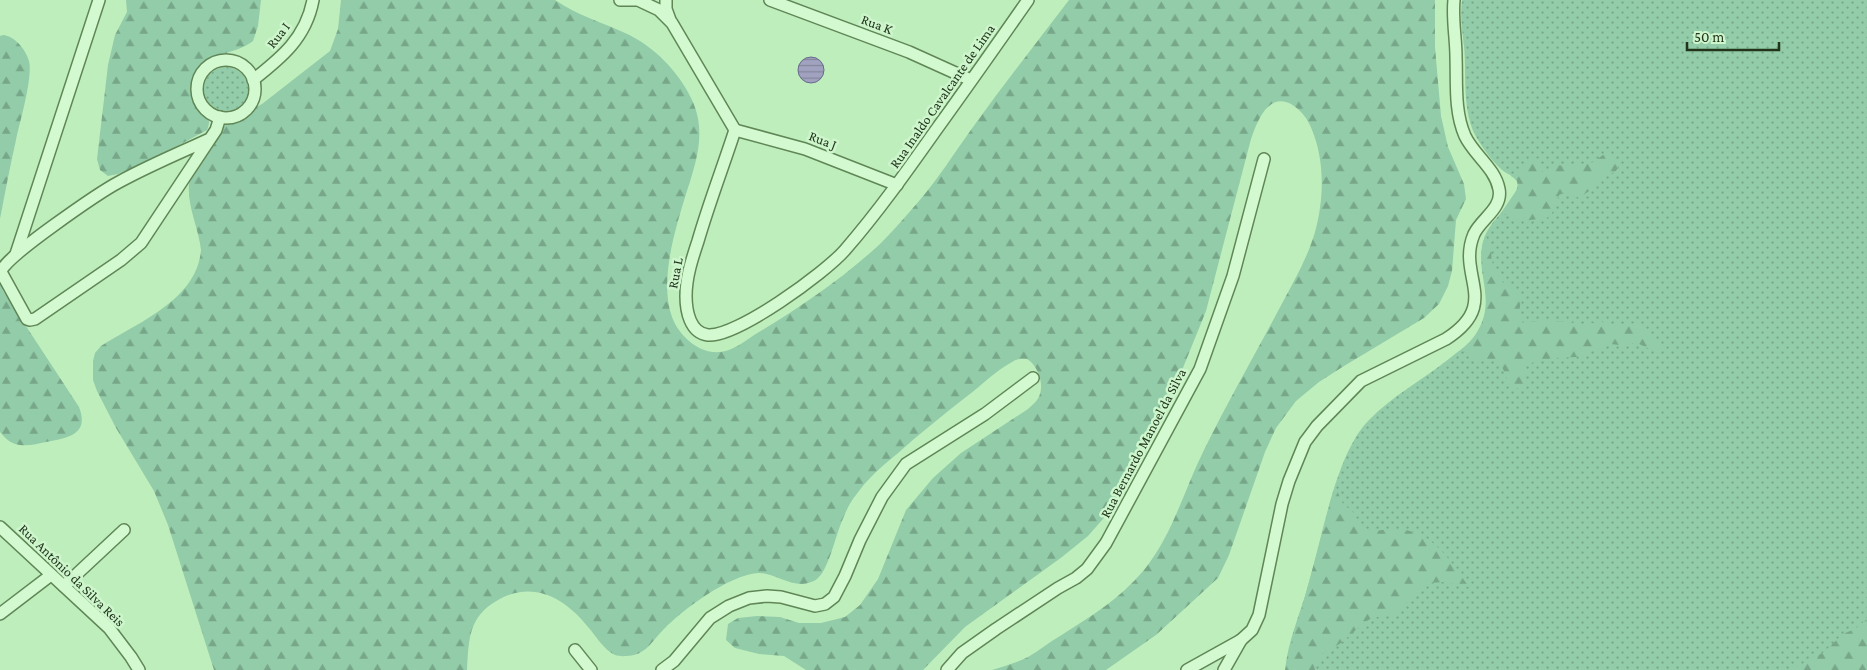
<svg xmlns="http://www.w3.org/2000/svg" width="1867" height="670" viewBox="0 0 1867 670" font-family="'Crimson Pro',serif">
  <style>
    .grass { fill: url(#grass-dots) }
    .forest { fill: url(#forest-firs) }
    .water { fill: url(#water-rules); stroke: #69698d }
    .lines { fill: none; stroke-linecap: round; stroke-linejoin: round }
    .street-casing { stroke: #608656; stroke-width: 14 }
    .street { stroke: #d2f9d0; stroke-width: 11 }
    .labels { text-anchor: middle; stroke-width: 5; stroke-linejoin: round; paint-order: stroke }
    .street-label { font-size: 14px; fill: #22351b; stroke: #cef6cd }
  </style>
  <defs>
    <pattern id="grass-dots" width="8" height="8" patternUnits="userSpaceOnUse" patternTransform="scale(1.25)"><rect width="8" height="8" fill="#92cca8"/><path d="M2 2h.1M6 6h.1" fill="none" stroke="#77a688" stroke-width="1.8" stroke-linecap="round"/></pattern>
    <pattern id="forest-firs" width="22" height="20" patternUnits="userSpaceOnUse" patternTransform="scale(1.25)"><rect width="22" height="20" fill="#92cca8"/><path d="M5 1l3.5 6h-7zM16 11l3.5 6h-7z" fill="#77a688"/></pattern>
    <pattern id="water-rules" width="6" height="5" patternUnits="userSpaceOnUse" patternTransform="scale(1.25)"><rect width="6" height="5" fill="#a1a2bf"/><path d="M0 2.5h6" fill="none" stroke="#83859a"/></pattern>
  </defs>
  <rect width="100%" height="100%" fill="#bfeebd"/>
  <g class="grass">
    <path d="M1462,0H1867V670H1285C1288,641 1300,614 1308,586C1322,540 1335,454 1369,420C1392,396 1424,379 1450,358C1460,350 1471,343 1477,332C1498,298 1473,271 1484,239C1490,219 1513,206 1518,185C1516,176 1508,175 1502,170C1493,162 1484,150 1478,140C1461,113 1467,76 1464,46C1462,30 1460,16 1462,0Z"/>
    <circle cx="226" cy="89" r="22"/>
  </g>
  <g class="forest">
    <path d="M126,0H261L258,26L253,41C235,56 199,52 194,80C191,92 193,104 201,113C204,116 208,118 209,122C209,125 208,127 207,130L157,157L118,174L108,176L100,170L97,159L108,65L115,35L127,12Z"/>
    <path d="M341,0H555C577,15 601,22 625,33C654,46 679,72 692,100C707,132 696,163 686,194C675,230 659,281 672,317C679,336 699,354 720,352C732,351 744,342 754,335C798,309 842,279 880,244C893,231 906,216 919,201C938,179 955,152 973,127C1004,84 1037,42 1069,0H1435V47L1441,116L1448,147L1464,184L1466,199L1456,220L1452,271L1448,286L1439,304L1424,318L1344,366L1319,382L1296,401L1276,428L1265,452L1229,555L1218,578L1156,635L1106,670H992C1004,666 1017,663 1028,657C1039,651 1049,642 1060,636C1090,617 1121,598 1144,570C1173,534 1184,490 1204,450C1227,403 1253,358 1278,311C1291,286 1307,260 1315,232C1324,200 1325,161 1312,130C1308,119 1301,110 1291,104C1268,92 1257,122 1251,139L1206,311L1161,422L1132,476L1110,511L1088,536L1062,557L965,627L923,670H806L784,656L759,654L735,648L726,640L728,624L738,618L757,616L780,617L799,623H821L845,617L860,605L878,579L906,510L933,478L961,453L1028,409C1031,406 1035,403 1037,400C1046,388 1039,366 1027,359C1021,358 1017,359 1012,362C995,371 981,386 966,397C942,416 919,434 897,454C882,466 867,479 856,495C849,503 844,516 840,526C835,539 828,570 817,579C815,581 806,584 803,584C788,585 770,572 758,573C729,575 682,610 663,630C654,639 647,652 634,655C628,656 621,657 615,655C604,650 596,636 588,627C565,598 533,580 498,600C468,617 469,639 467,670H214L168,525L154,491L116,428L97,391L93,380V361L95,353L101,346C137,323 197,300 201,250C198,223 182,198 192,171L227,123L262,104L330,51L338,29Z"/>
    <path d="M3,35C15,36 26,50 29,61C33,78 20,121 16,140C10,166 5,193 0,219V36Z"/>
    <path d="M1606,153L1614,155L1618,168L1615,172L1601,176L1597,180L1592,189L1579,198L1567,191L1559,195L1551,216L1546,218L1521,221L1501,213L1518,188L1517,180L1511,176C1519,169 1531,159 1541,158V163L1538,171L1541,172L1546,171L1551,165L1581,166L1593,162Z"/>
    <path d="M1485,236C1497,247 1488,253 1493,264C1495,270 1500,281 1505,284C1510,289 1517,288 1520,295C1523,305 1514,317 1524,323L1546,320L1584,324L1602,322L1618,325L1637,323L1640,324L1646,335L1658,343L1661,349L1652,350L1637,343L1619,345L1611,344L1576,357L1553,358L1531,363L1525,367C1522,375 1531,381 1525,389C1505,390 1508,372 1498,361L1478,360L1461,350C1493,324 1487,303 1483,267C1481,257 1481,246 1485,236Z"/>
    <path d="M0,283L3,291L79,407C90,435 67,438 46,442C37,444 25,447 15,444C9,442 4,437 0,432Z"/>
    <path d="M1335,486L1343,504L1354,513L1362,529C1373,534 1384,528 1396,529C1432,530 1450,560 1469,587L1444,582L1428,583L1422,586L1402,609L1393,614L1372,618L1365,622L1341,643L1322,654L1314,665L1315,670H1285Z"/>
    <polygon points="1867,619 1867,670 1791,670 1824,652 1843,634 1855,629"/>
  </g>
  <circle class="water" cx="811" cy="70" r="13"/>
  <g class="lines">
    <defs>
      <g id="street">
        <polyline points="620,0 643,0"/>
        <polyline points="666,0 666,9 670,20"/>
        <polyline points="770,0 909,52 971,80"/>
        <path d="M640,1L659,10L672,23L735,130C723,167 709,203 698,241C692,259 686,277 686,296C686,311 690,333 708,335C737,337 825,273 845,250C878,212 907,171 936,130C967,87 998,43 1028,0"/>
        <circle cx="226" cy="89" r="29"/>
        <path d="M253,80C281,58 306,38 313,0"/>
        <polyline points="735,130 805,149 897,185"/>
        <path d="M210,139L141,243L121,260L35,319L30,320L27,319L1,272C1,259 102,191 119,182C148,166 179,153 210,139L216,130L220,117"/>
        <polyline points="16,254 99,0"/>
        <polyline points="0,527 109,628 131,657 139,670"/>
        <polyline points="64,586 124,530"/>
        <polyline points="0,614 51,575"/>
        <polyline points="575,650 591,670"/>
        <polyline points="662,670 674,661 710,618 729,606 749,598 767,596 781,597 815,606 825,604 834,597 845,576 860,540 882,497 906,464 985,414 1033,378"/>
        <polyline points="947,670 962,653 996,629 1058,588 1076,578 1087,569 1106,543 1200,369 1233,276 1264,159"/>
        <polyline points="1187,670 1241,640"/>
        <path d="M1224,670L1241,640L1252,630L1259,615L1282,504L1289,481L1305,442L1317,426L1361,381L1446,339C1502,303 1456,276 1474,234C1481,219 1503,208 1499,189C1495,168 1474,155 1465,136C1454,111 1457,82 1456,57C1456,38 1452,19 1454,0"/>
      </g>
    </defs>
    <use href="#street" class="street-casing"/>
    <use href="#street" class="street"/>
  </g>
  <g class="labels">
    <g class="street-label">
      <text transform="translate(877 24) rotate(21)" y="5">Rua K</text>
      <text transform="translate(278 35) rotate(-52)" y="5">Rua I</text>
      <text transform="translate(942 96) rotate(-55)" y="5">Rua Inaldo Cavalcante de Lima</text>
      <text transform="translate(823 140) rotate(21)" y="5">Rua J</text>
      <text transform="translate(675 273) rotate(-79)" y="5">Rua L</text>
      <text transform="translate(1143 443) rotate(-62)" y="5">Rua Bernardo Manoel da Silva</text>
      <text transform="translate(72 575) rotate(44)" y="5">Rua Antônio da Silva Reis</text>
    </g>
  </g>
  <path d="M1687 42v8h92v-8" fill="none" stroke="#22351b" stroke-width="2.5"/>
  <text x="1694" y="42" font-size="15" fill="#22351b" stroke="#cef6cd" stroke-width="4" paint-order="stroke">50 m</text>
</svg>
